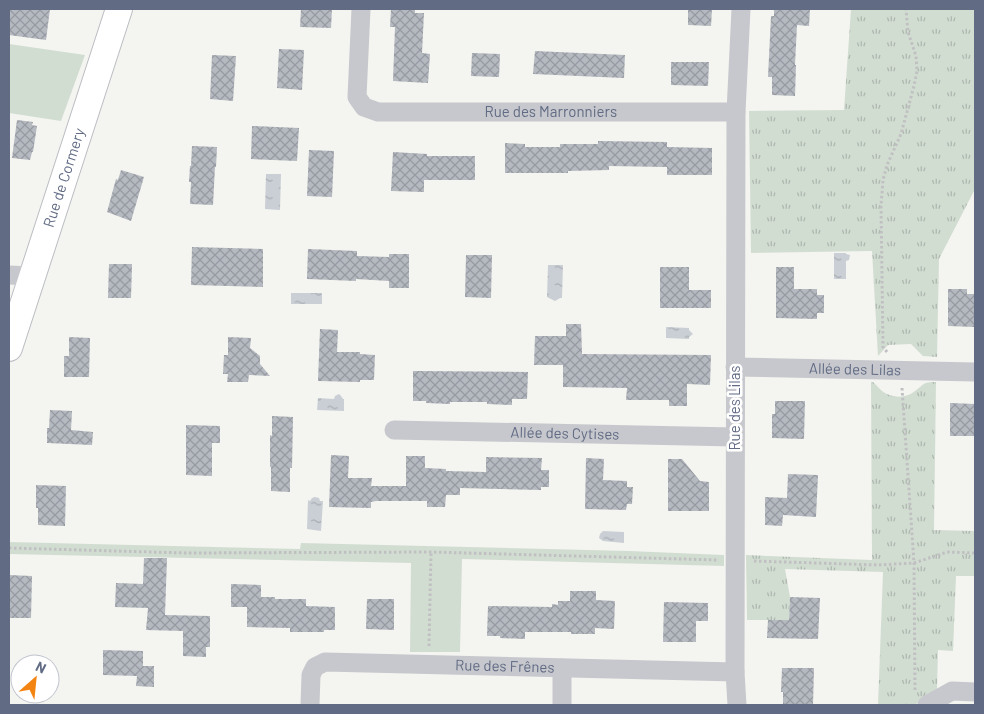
<svg xmlns="http://www.w3.org/2000/svg" width="984" height="714" viewBox="0 0 984 714" font-family="Barlow,sans-serif">
  <style>
    .grass { fill: #d2ddd1 }
    .park { fill: url(#park-tufts) }
    .water { fill: url(#water-ripples) }
    .building { fill: url(#building-cross-hatch) }
    .lines { fill: none; stroke-linecap: round; stroke-linejoin: round }
    .secondary-casing { stroke: #bbbdc3; stroke-width: 28 }
    .path { stroke: #c0c0c3; stroke-width: 3; stroke-dasharray: 2.5 2.5; stroke-linecap: butt }
    .minor { stroke: #c7c8cd; stroke-width: 19 }
    .secondary { stroke: #fff; stroke-width: 26 }
    .labels { text-anchor: middle; stroke-width: 5; stroke-linejoin: round; paint-order: stroke }
    .street-label { font-size: 15px; fill: #616b84; stroke: #fff }
  </style>
  <defs>
    <pattern id="park-tufts" width="24" height="20" patternUnits="userSpaceOnUse" patternTransform="scale(1.25)"><rect width="24" height="20" fill="#d2ddd1"/><path d="M3 7l-1-3M5 7V3M7 7l1-3M15 17l-1-3M17 17v-4M19 17l1-3" fill="none" stroke="#aeb7af"/></pattern>
    <pattern id="water-ripples" width="26" height="14" patternUnits="userSpaceOnUse" patternTransform="scale(1.25)"><rect width="26" height="14" fill="#cacfd6"/><path d="M2 4q2-2 4 0t4 0M15 11q2-2 4 0t4 0" fill="none" stroke="#a7acb3"/></pattern>
    <pattern id="building-cross-hatch" width="8" height="8" patternUnits="userSpaceOnUse" patternTransform="scale(1.25)"><rect width="8" height="8" fill="#b5b9c0"/><path d="M0 0l8 8M0 8l8-8" fill="none" stroke="#979aa2"/></pattern>
  </defs>
  <rect width="100%" height="100%" fill="#f4f5f0"/>
  <g class="grass">
    <polygon points="9,44 85,55 61,121 9,113"/>
    <polygon points="9,542 300,549 301,543 629,551 724,555 724,566 462,559 460,652 410,652 411,563 9,554"/>
  </g>
  <g class="park">
    <polygon points="851,9 975,9 975,189 939,259 937,357 923,356 911,344 888,345 878,356 872,251 751,253 749,111 844,110"/>
    <path d="M871,382H873C876,385 879,388 882,391C891,398 906,399 915,391C925,384 922,382 936,382L934,530L975,531V576H956L953,651L938,650L937,692L914,705H878L883,572L785,569L790,597L789,620H747L746,555L872,560Z"/>
  </g>
  <g class="water">
    <polygon points="266,174 281,174 280,210 265,209"/>
    <polygon points="834,253 846,253 846,254 850,255 849,260 846,261 846,279 834,279"/>
    <polygon points="548,265 563,265 562,298 560,298 555,301 547,297"/>
    <rect x="291" y="293" width="31" height="11"/>
    <polygon points="666,327 689,328 689,330 693,334 689,337 689,339 666,338"/>
    <polygon points="339,394 341,396 343,399 344,399 344,411 317,410 318,398 334,399 335,396"/>
    <polygon points="315,497 319,498 320,501 323,501 321,531 307,529 308,500 310,501 312,498"/>
    <polygon points="603,531 624,532 624,543 603,541 599,538 600,534"/>
  </g>
  <g class="building">
    <polygon points="9,9 50,9 46,40 9,35"/>
    <polygon points="301,9 332,9 331,28 300,27"/>
    <polygon points="391,9 415,9 415,13 424,13 422,53 430,54 428,83 393,81 395,27 390,27"/>
    <polygon points="688,9 712,9 711,26 688,25"/>
    <polygon points="774,9 810,9 809,26 797,25 795,65 796,65 795,96 772,95 772,77 768,77 771,16 774,16"/>
    <polygon points="279,49 304,50 302,90 277,88"/>
    <polygon points="535,51 625,55 624,78 533,74"/>
    <polygon points="472,53 500,54 499,77 471,76"/>
    <polygon points="212,55 236,56 233,101 210,99"/>
    <polygon points="671,62 709,62 708,86 671,85"/>
    <polygon points="17,120 33,122 32,125 37,126 33,152 32,152 30,160 12,158"/>
    <polygon points="252,126 299,128 297,161 251,159"/>
    <polygon points="598,141 667,142 667,147 712,148 712,175 667,175 667,167 609,166 609,170 568,171 568,173 505,173 505,143 525,144 525,147 560,147 560,144 598,144"/>
    <polygon points="192,146 217,147 216,167 215,167 213,205 190,204 191,182 189,182 190,166 191,166"/>
    <polygon points="309,150 334,151 332,197 307,196"/>
    <polygon points="393,152 427,154 427,156 475,156 475,180 424,180 424,192 391,191"/>
    <polygon points="121,170 144,177 131,221 107,212 116,179 118,180"/>
    <polygon points="192,247 263,249 263,287 191,285"/>
    <polygon points="308,249 357,251 357,256 389,257 389,254 409,254 409,288 389,288 389,281 356,279 356,281 307,279"/>
    <polygon points="466,255 492,255 491,298 465,297"/>
    <polygon points="109,264 132,264 131,298 108,298"/>
    <polygon points="660,267 689,267 689,290 711,290 711,308 660,308"/>
    <polygon points="776,267 794,267 794,289 817,289 817,295 824,295 824,313 817,313 817,319 776,318"/>
    <polygon points="948,289 967,289 967,294 975,294 975,327 948,326"/>
    <polygon points="566,324 581,324 582,354 711,355 710,385 687,384 687,406 669,406 669,400 626,400 627,388 563,387 563,365 534,365 535,336 566,336"/>
    <polygon points="320,329 338,330 337,352 360,352 360,354 375,355 374,380 360,380 360,382 318,381"/>
    <polygon points="69,337 90,338 89,377 64,377 64,356 69,356"/>
    <polygon points="228,337 251,338 250,348 260,356 260,364 270,376 249,375 248,382 227,382 228,374 223,374 224,355 228,355"/>
    <polygon points="413,371 528,372 527,399 512,399 512,405 487,404 487,402 450,402 450,404 426,403 426,401 413,401"/>
    <polygon points="775,401 805,401 804,439 772,438 772,414 775,414"/>
    <polygon points="950,403 975,404 975,436 950,436"/>
    <polygon points="50,410 72,411 71,430 93,432 92,445 47,443 47,428 49,428"/>
    <polygon points="272,416 293,417 292,468 290,468 290,492 271,491 271,467 270,467 270,435 272,436"/>
    <polygon points="186,425 220,426 220,443 212,443 212,476 186,475"/>
    <polygon points="331,455 349,456 348,478 372,478 371,486 406,486 406,456 425,456 425,468 446,469 446,471 486,472 486,457 542,458 541,470 549,470 549,487 541,487 541,490 460,488 460,495 446,495 445,507 427,507 427,501 376,501 371,502 371,508 329,507"/>
    <polygon points="586,458 604,459 603,480 627,481 627,487 633,487 632,504 627,504 626,510 585,509"/>
    <polygon points="668,459 682,459 700,481 709,482 709,511 668,511"/>
    <polygon points="788,474 818,475 816,517 783,515 782,526 765,525 765,497 787,498"/>
    <polygon points="36,485 66,486 65,526 38,525 38,508 36,508"/>
    <polygon points="144,558 167,558 165,615 210,616 210,647 206,647 206,657 183,656 183,631 146,630 148,608 115,607 116,583 143,584"/>
    <polygon points="9,575 32,576 31,618 9,618"/>
    <polygon points="231,584 261,585 261,597 275,597 275,599 306,599 306,606 335,607 335,630 324,630 324,632 290,632 290,628 247,627 247,607 231,607"/>
    <polygon points="570,591 596,591 596,600 615,601 614,629 595,628 595,634 571,634 571,632 525,632 525,639 500,638 500,636 487,636 488,606 552,607 552,604 558,605 558,601 570,601"/>
    <polygon points="790,597 820,598 818,639 767,638 768,620 789,620"/>
    <polygon points="367,599 394,599 394,630 366,629"/>
    <polygon points="664,602 708,603 708,621 696,621 696,642 663,642"/>
    <polygon points="103,650 143,651 143,666 154,666 154,687 136,686 137,676 103,675"/>
    <polygon points="782,668 814,668 813,705 783,705 783,692 781,692"/>
  </g>
  <g class="lines">
    <defs>
      <g id="secondary">
        <path id="s5" d="M9,348L119,9"/>
      </g>
    </defs>
    <use href="#secondary" class="secondary-casing"/>
    <g class="path">
      <polyline points="887,352 883,347 881,206 883,180 887,165 901,134 914,86 917,71 916,56 908,32 906,9"/>
      <polyline points="902,388 914,563 915,692"/>
      <polyline points="9,548 187,553 431,552 718,560"/>
      <polyline points="754,561 878,565 914,563 947,552 975,553"/>
      <polyline points="429,646 431,552"/>
    </g>
    <g class="minor">
      <path id="s1" d="M361,9L357,97L364,107L378,112H736L741,9"/>
      <polyline points="736,112 735,672 737,705"/>
      <polyline points="9,275 32,276"/>
      <path id="s2" d="M735,367L975,372"/>
      <path id="s3" d="M394,430L735,437"/>
      <path id="s4" d="M310,705L311,675L315,667L325,662L735,672"/>
      <polyline points="562,705 562,668"/>
      <polyline points="927,705 952,691 975,692"/>
    </g>
    <use href="#secondary" class="secondary"/>
  </g>
  <g class="labels">
    <g class="street-label">
      <text dy="5" stroke="none"><textPath href="#s1" startOffset="288">Rue des Marronniers</textPath></text>
      <text dy="5" stroke="none"><textPath href="#s5" startOffset="179">Rue de Cormery</textPath></text>
      <text dy="5" stroke="none"><textPath href="#s2" startOffset="120">Allée des Lilas</textPath></text>
      <text transform="translate(735 408) rotate(-90)" y="5">Rue des Lilas</text>
      <text dy="5" stroke="none"><textPath href="#s3" startOffset="171">Allée des Cytises</textPath></text>
      <text dy="5" stroke="none"><textPath href="#s4" startOffset="230">Rue des Frênes</textPath></text>
    </g>
  </g>
  <rect width="984" height="714" fill="none" stroke="#616b84" stroke-width="20"/>
  <g transform="translate(35 679) rotate(27)"><circle r="24" fill="#ffffff" stroke="#c0c4ce"/>
  <path d="M0-4L9 19L0 12L-9 19Z" fill="#f38412"/>
  <text y="-8" font-size="14" font-weight="bold" text-anchor="middle" fill="#616b84">N</text>
  </g>
</svg>
